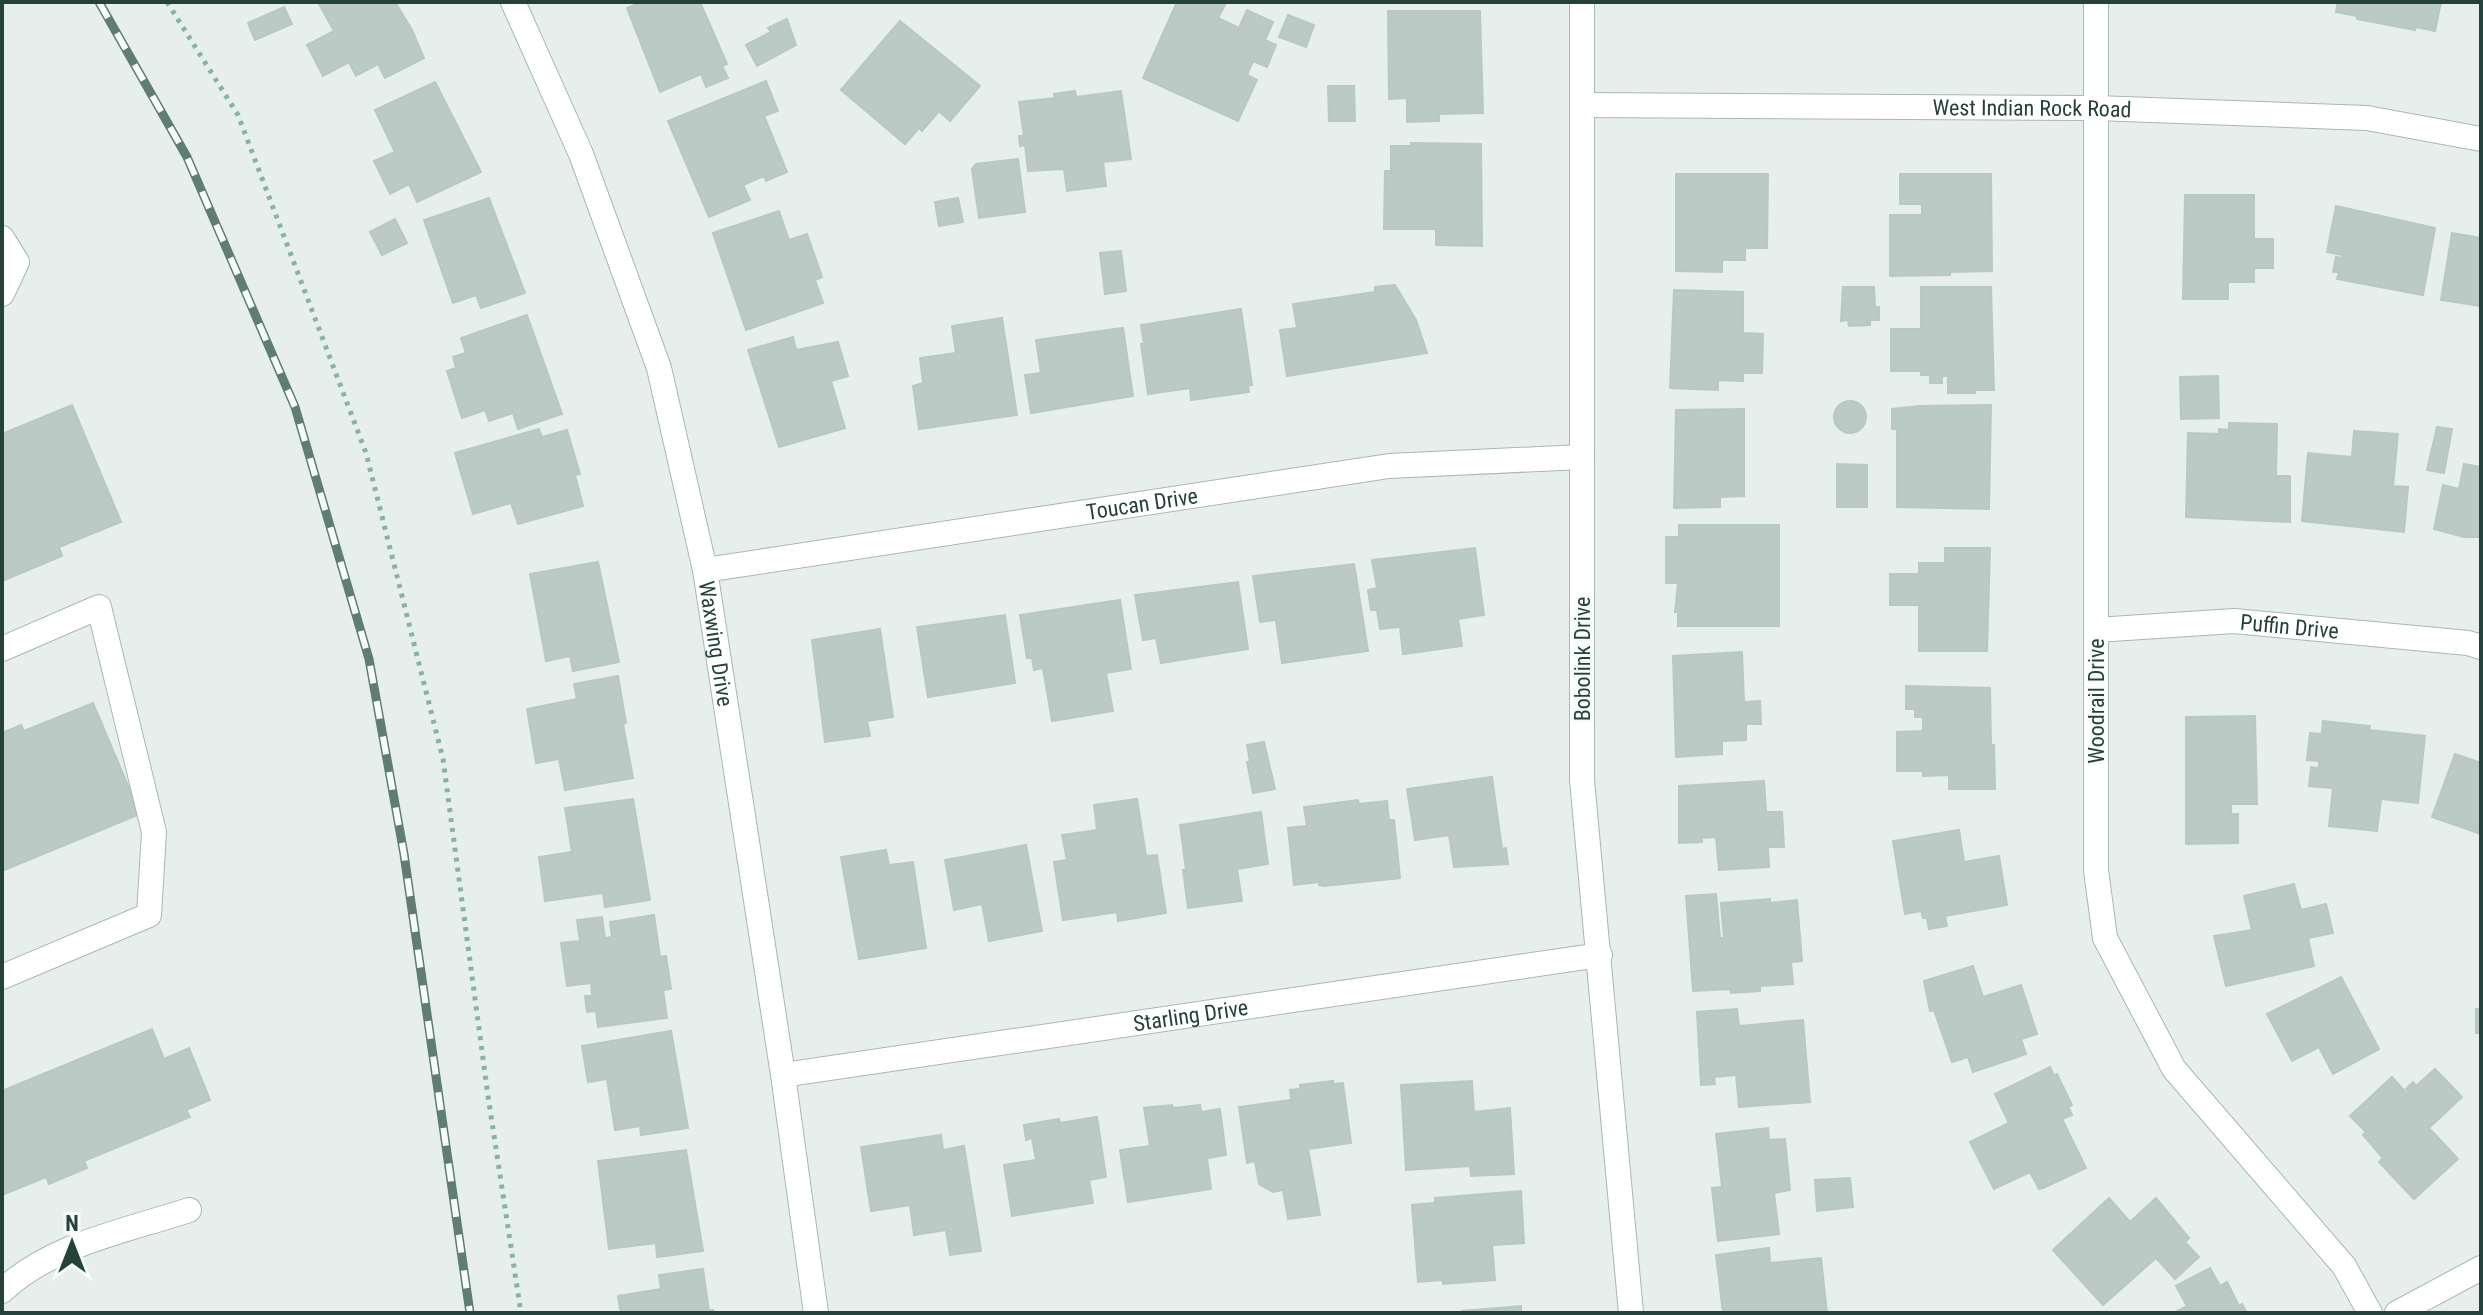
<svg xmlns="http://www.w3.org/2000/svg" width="2483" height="1315" viewBox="0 0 2483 1315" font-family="'Roboto Condensed',sans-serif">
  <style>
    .building { fill: #bbcac4; stroke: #b8c9c2; stroke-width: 2 }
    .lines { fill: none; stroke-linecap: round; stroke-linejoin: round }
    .minor-casing { stroke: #a8b8b2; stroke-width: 26 }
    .path { stroke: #86b3a5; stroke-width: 5; stroke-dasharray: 4 6; stroke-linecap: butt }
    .minor { stroke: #fff; stroke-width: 24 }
    .rail-casing { stroke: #5f7d75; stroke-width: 9 }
    .rail { stroke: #f7fbf9; stroke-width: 6; stroke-dasharray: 18; stroke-linecap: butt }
    .labels { text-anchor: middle; stroke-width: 6; stroke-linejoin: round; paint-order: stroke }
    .street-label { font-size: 22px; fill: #24423a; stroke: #f7fbf9 }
  </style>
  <rect width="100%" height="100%" fill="#e6efeb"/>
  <g class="building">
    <polygon points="318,2 395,2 412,30 424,58 385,78 378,64 356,76 349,62 323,76 307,45 334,31"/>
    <polygon points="642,2 700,2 727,64 722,66 728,78 706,87 701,74 660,92 627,8"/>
    <polygon points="1177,2 1219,2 1225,5 1218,18 1239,28 1247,10 1273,22 1265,40 1276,45 1267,67 1253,61 1247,75 1257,80 1238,121 1143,78"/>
    <polygon points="2338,2 2441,2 2435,31 2416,27 2415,30 2357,19 2357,16 2336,12"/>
    <polygon points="284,7 292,24 255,40 248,23"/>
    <polygon points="1388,11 1480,11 1483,113 1439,114 1439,121 1407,122 1407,98 1389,99"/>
    <polygon points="1288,15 1314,25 1306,47 1279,37"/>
    <polygon points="787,19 796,45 757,66 746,45 771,32 768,28"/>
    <polygon points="900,21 980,86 950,121 939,111 922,131 919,128 905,144 841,90"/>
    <polygon points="766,81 778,111 764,116 787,172 766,181 764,176 743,185 750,200 709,217 668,121"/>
    <polygon points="435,82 481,172 417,202 409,184 390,194 374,161 395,152 375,110"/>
    <polygon points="1328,86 1354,86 1355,121 1329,121"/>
    <polygon points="1075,91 1076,97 1121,91 1131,159 1103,162 1106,186 1067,191 1064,169 1028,171 1025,145 1020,146 1019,136 1024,136 1019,102 1055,98 1054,94"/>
    <polygon points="1411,143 1481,144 1482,246 1436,245 1436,229 1384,229 1385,171 1391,171 1391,146 1411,146"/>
    <polygon points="1018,159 1025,212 979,218 972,169 976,164"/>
    <polygon points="1676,174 1768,174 1767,248 1745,248 1745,260 1722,260 1722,272 1676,271"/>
    <polygon points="1900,174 1991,174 1992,271 1950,272 1950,275 1890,276 1890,215 1922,215 1922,204 1900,204"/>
    <polygon points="2185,195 2254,195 2254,239 2273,239 2273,268 2254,268 2254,282 2228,282 2228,299 2183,299"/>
    <polygon points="489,198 525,293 481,308 476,295 453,303 424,220"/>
    <polygon points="958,198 963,222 939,226 935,202"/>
    <polygon points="2336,206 2435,228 2423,295 2337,279 2339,272 2333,272 2336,257 2341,258 2342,255 2327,252"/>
    <polygon points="779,211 789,240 807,234 822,277 815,280 823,303 746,330 713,233"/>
    <polygon points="395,219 407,243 382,255 370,232"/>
    <polygon points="2452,233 2481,238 2481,306 2441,300"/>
    <polygon points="1121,251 1126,291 1105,294 1100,253"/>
    <polygon points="1395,285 1416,320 1427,353 1287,376 1280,330 1297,328 1293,304 1375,292 1375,287"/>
    <polygon points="1843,287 1874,287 1875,307 1879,307 1879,320 1870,320 1870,325 1849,326 1848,320 1841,321"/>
    <polygon points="1921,287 1991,287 1994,390 1975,390 1975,393 1948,393 1948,376 1942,376 1942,383 1930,383 1930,375 1921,375 1921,371 1891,371 1891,329 1921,329"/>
    <polygon points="1674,290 1743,292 1743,333 1763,334 1762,373 1743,373 1743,381 1718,380 1718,390 1670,388"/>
    <polygon points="1241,309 1252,385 1248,386 1249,392 1191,400 1190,388 1148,394 1141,344 1144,344 1141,325"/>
    <polygon points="527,315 562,414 518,429 513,413 489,421 485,410 462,418 447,371 456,368 453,357 466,353 461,338"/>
    <polygon points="1002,318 1017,415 919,429 913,386 923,383 920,358 956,353 952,326"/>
    <polygon points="1123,328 1133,396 1031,413 1025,375 1041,373 1036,340"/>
    <polygon points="793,337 796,350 838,342 848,376 831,381 845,428 779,447 748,350"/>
    <polygon points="2218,376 2219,418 2181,419 2180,377"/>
    <circle cx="1850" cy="417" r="16"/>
    <polygon points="72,405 121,522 59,547 62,556 2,581 2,434"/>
    <polygon points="1991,405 1989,509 1897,507 1897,429 1892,429 1892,409 1920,406"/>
    <polygon points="1744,409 1744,496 1720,497 1720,507 1674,508 1676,410"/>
    <polygon points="2229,423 2277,424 2276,476 2290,476 2290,522 2186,517 2188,433 2219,434 2219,429 2229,430"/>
    <polygon points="2437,427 2452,429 2444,473 2427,470"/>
    <polygon points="539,429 542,437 567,430 580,474 575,475 583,506 518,524 511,503 473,514 455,453"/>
    <polygon points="2354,431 2398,434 2393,486 2408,487 2404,532 2302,521 2308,453 2352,457"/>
    <polygon points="1837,464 1867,465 1867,507 1837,507"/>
    <polygon points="2464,464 2481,467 2481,536 2479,537 2464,537 2434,529 2443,485 2459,489"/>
    <polygon points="1679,525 1779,525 1779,626 1678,626 1678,612 1675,612 1678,583 1666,583 1666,537 1679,537"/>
    <polygon points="1475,548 1484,615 1458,619 1462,646 1403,654 1400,627 1380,629 1377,610 1371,610 1368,590 1377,588 1372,560"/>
    <polygon points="1945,548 1990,548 1987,651 1919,651 1919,605 1890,605 1890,574 1919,574 1919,563 1945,563"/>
    <polygon points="598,562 619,662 573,671 570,656 546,661 530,574"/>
    <polygon points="1354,564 1368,651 1282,663 1276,620 1260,622 1253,576"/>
    <polygon points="1238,582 1248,649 1161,663 1156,638 1143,640 1135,595"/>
    <polygon points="1120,600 1131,669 1106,673 1113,711 1052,721 1043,668 1034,670 1032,658 1027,658 1020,615"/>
    <polygon points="1005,615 1015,683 928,697 917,627"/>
    <polygon points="880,629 893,717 867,721 870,736 825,742 812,640"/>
    <polygon points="1742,652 1744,702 1760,701 1761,724 1746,724 1746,740 1722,741 1722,754 1676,757 1673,656"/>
    <polygon points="618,676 626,723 623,724 633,778 565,790 559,759 536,763 527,709 577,699 574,684"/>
    <polygon points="1906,686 1990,688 1991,745 1994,745 1995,789 1949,789 1949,775 1923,776 1923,771 1897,771 1897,732 1923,731 1923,717 1915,717 1915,709 1906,709"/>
    <polygon points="93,703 140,814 2,871 2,733 21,725 24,731"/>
    <polygon points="2255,716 2257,804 2231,804 2231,814 2238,814 2238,843 2186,844 2186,717"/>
    <polygon points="2323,721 2370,726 2369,730 2425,736 2418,803 2381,799 2377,831 2329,826 2333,788 2309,786 2311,767 2319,768 2319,761 2307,760 2310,733 2322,734"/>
    <polygon points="1264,742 1275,789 1253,793 1247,762 1250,762 1247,745"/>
    <polygon points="2455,754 2481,763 2481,834 2432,817"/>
    <polygon points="1492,777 1502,849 1506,848 1508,864 1454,867 1449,835 1415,840 1407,789"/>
    <polygon points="1764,781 1766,812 1782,812 1784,847 1768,847 1769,867 1719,870 1716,837 1702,838 1702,842 1679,843 1679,786"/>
    <polygon points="633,799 650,900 605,907 603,893 545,901 539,857 572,852 565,808"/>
    <polygon points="1137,799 1146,856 1157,855 1166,913 1118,921 1117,912 1063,920 1054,862 1067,860 1062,835 1097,830 1094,805"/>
    <polygon points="1358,800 1359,804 1387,801 1389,820 1394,820 1400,878 1324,886 1319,885 1319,882 1294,885 1288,828 1307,826 1304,807"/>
    <polygon points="1261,812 1268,864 1237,869 1242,901 1188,908 1183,870 1186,870 1180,825"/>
    <polygon points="1959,830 1964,862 1999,856 2007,905 1945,916 1947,926 1929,929 1927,918 1923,918 1921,911 1905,914 1893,841"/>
    <polygon points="1026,845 1042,931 989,941 982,904 954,910 945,860"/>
    <polygon points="886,850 889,865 913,862 926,948 859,959 841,857"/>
    <polygon points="2294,884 2301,910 2326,904 2333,933 2308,938 2314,966 2226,986 2214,936 2252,930 2244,896"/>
    <polygon points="1716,894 1720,938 1724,938 1721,903 1770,899 1770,903 1797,900 1802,961 1791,962 1793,984 1760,986 1760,991 1731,993 1730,989 1693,991 1686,896"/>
    <polygon points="654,915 660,957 666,956 671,989 663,990 667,1018 598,1027 596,1011 587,1012 585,996 592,996 591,983 567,986 561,943 580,941 577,920 602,917 605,938 612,937 610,922"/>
    <polygon points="1973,966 1983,997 2021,985 2037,1034 2021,1039 2026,1054 1973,1072 1968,1057 1952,1062 1934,1010 1930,1011 1924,981"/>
    <polygon points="2341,977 2379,1049 2333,1074 2319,1047 2292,1061 2267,1014"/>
    <polygon points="1737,1009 1739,1026 1803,1020 1810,1102 1739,1107 1736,1075 1714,1077 1715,1084 1701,1085 1697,1012"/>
    <rect x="2476" y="1009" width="5" height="24"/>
    <polygon points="152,1029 164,1059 189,1048 210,1100 186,1110 190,1117 84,1161 87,1168 49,1184 46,1177 2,1195 2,1091"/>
    <polygon points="671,1031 688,1128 641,1135 640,1126 615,1130 607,1079 588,1082 582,1046"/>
    <polygon points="2050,1067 2054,1076 2057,1074 2072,1105 2068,1107 2072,1115 2062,1119 2086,1168 2043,1188 2039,1189 2030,1172 1994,1189 1970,1142 2009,1123 1995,1094"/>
    <polygon points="2435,1069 2462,1097 2429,1128 2458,1159 2414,1199 2379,1162 2383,1158 2363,1135 2366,1132 2350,1116 2392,1077 2407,1094 2409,1092 2406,1089 2413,1082 2416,1086"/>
    <polygon points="1333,1081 1333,1084 1343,1083 1351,1143 1308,1149 1320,1215 1288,1219 1283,1190 1273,1192 1259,1184 1255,1161 1247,1163 1239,1107 1291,1100 1290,1090 1300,1089 1300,1085"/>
    <polygon points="1472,1081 1474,1112 1510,1108 1514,1174 1471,1176 1470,1166 1406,1170 1401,1085"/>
    <polygon points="1172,1105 1173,1108 1200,1105 1201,1112 1220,1109 1226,1155 1207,1158 1211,1189 1128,1202 1120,1150 1150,1146 1144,1108"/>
    <polygon points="1097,1117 1106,1177 1089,1180 1093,1203 1012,1216 1004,1165 1036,1160 1032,1138 1026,1140 1024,1125 1059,1119 1060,1123"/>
    <polygon points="1768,1128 1769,1140 1785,1139 1790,1190 1774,1193 1779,1234 1718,1241 1712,1188 1722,1187 1716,1134"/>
    <polygon points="941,1135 943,1150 964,1146 981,1251 950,1255 946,1230 914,1235 910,1205 871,1211 861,1147"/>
    <polygon points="686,1150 703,1251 657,1257 656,1243 609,1249 598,1161"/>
    <polygon points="1850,1178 1853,1207 1817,1211 1815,1180"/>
    <polygon points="1521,1191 1524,1243 1492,1245 1495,1280 1443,1284 1443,1280 1418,1282 1412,1205 1435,1203 1435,1198"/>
    <polygon points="2109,1198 2130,1222 2156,1198 2189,1238 2185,1242 2199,1257 2175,1279 2156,1258 2103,1305 2053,1250"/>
    <polygon points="1769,1248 1770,1263 1821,1258 1827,1313 1723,1313 1716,1255"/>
    <polygon points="2210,1268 2220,1286 2227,1282 2239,1306 2242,1304 2247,1313 2174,1313 2187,1306 2176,1286"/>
    <polygon points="703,1269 709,1311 713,1310 714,1313 621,1313 618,1296 661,1289 659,1275"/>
    <polygon points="1521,1306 1521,1313 1462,1313 1462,1311"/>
  </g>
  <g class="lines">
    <defs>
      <g id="minor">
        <path id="s1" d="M513,2L581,154L659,368L705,570L783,1075L816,1313"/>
        <polyline points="1582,2 1582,780 1631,1313"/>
        <polyline points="2096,2 2096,870 2105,938 2174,1069 2344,1266 2370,1313"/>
        <path id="s2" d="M1582,105L2096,108L2367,118L2481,139"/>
        <polyline points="2,238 17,262 2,294"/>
        <path id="s3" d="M705,570L1389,466L1582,457"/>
        <path id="s4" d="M2096,630L2234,621L2468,643L2481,647"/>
        <polyline points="2,649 99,607 154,832 149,915 2,977"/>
        <path id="s5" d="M783,1075L1600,955"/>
        <path d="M2,1291C52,1244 126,1231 189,1210"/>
        <polyline points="2397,1313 2481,1268"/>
      </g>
    </defs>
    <use href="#minor" class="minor-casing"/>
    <polyline class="path" points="167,2 238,115 366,453 443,759 488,1096 521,1313"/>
    <use href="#minor" class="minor"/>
    <defs>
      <polyline id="rail" points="99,2 187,157 295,407 369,659 404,854 470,1313"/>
    </defs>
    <use href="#rail" class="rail-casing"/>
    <use href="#rail" class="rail"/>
  </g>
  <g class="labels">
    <g class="street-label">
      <text dy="8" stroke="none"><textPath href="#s2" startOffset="450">West Indian Rock Road</textPath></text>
      <text dy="8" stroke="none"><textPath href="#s3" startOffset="442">Toucan Drive</textPath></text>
      <text dy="8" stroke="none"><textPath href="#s4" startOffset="194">Puffin Drive</textPath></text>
      <text dy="8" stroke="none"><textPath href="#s1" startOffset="676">Waxwing Drive</textPath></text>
      <text transform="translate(1582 659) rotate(-90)" y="8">Bobolink Drive</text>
      <text transform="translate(2096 701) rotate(-90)" y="8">Woodrail Drive</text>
      <text dy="8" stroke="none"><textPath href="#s5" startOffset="412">Starling Drive</textPath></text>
    </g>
  </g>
  <rect width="2483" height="1315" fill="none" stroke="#24423a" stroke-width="8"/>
  <g transform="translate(72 1243)" stroke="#f7fbf9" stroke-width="6" paint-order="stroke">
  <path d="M0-6L14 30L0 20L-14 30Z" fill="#24423a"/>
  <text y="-12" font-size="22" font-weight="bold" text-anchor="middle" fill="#24423a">N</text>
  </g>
</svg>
